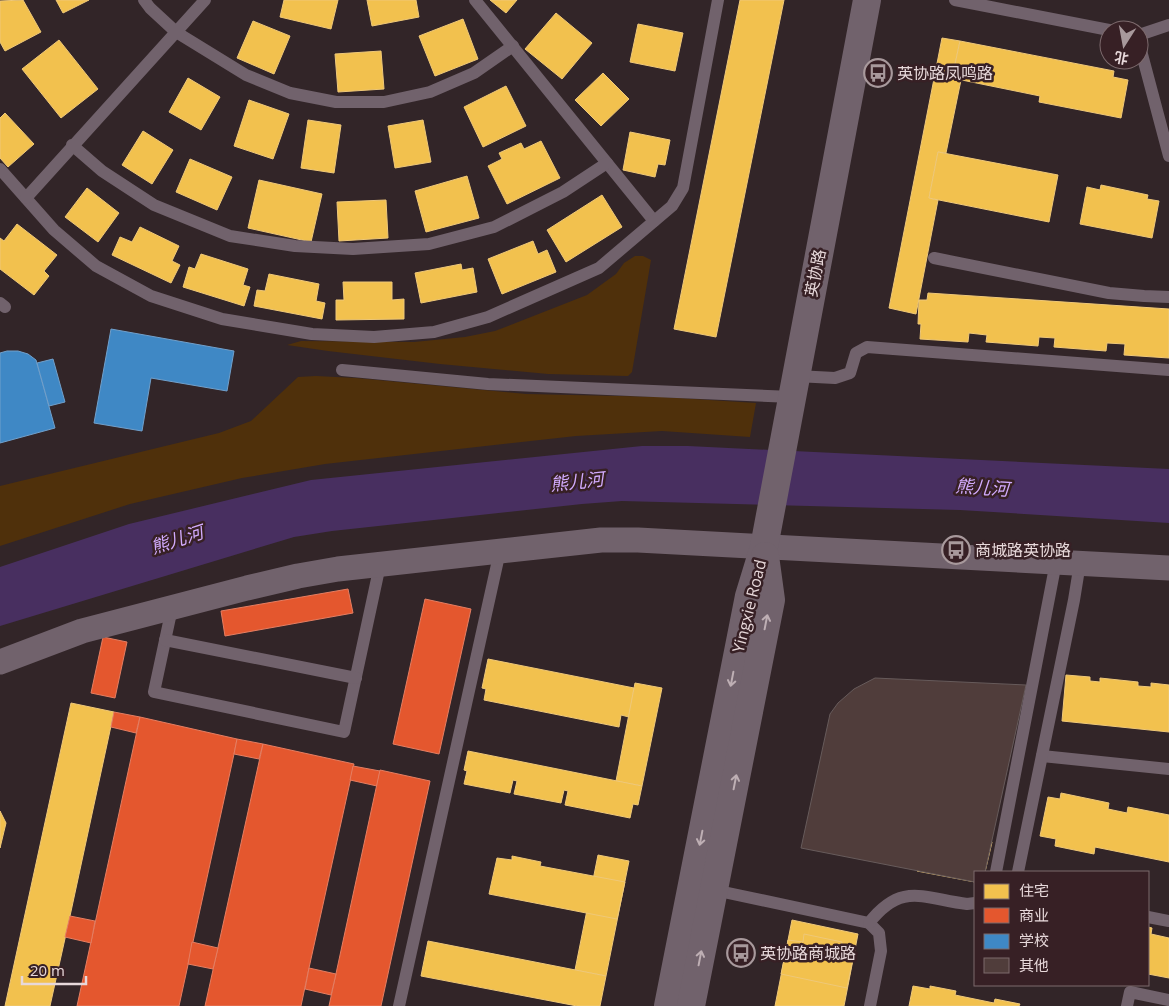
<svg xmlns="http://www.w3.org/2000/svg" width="1169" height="1006" viewBox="0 0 1169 1006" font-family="'Open Sans','Noto Sans SC',sans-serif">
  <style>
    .green { fill: #4f300b }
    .water { fill: #482f60 }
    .homes { fill: #f2c14e; stroke: #efc878 }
    .shops { fill: #e4572e; stroke: #e57e62 }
    .schools { fill: #3f88c5; stroke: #71a0cb }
    .building { fill: #503d3b; stroke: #675b5b }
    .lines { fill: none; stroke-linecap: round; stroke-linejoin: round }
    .service { stroke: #71626c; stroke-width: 12 }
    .minor { stroke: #71626c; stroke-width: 25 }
    .tertiary { stroke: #71626c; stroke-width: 28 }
    .oneway { stroke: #beafb4 }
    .labels { text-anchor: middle; stroke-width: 5; stroke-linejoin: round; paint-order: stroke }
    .poi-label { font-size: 16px; fill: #e7d8da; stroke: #372025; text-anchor: start }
    .street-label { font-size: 16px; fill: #e7d8da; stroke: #372025 }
    .water-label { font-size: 18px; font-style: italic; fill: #d2abfe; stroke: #372025 }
  </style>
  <rect width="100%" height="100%" fill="#322528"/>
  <g class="green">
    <polygon points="635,256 643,256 651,260 632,372 628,376 548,374 440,364 328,351 287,345 301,341 414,342 465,337 495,331 587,295 616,274 624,263"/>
    <polygon points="316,376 356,378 526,394 662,397 756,403 750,437 662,431 576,436 325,464 242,478 130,504 0,546 0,486 219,433 251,421 298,377"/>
  </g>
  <polygon class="water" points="642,446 688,446 1169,469 1169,523 960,510 622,501 582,504 332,531 294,537 0,626 0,567 129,524 311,480"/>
  <g class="homes">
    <polygon points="23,0 41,32 5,51 0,42 0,1"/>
    <polygon points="56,0 89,0 63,13"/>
    <polygon points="284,0 338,0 331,29 280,17"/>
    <polygon points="367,0 416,0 419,17 372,26"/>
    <polygon points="490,0 517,0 506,13"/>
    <polygon points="740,0 784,0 716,337 674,329"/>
    <polygon points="556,13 592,43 562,79 525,49"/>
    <polygon points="463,19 478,59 435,76 419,36"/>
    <polygon points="253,21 290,36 274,74 237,58"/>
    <polygon points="638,24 683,33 675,71 630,62"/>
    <polygon points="942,38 960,41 952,78 961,80 946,153 938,152 929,198 938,200 916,314 889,308"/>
    <polygon points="59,40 98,89 61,118 22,69"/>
    <polygon points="960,41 1114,71 1113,77 1128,80 1121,118 1039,102 1040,96 952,78"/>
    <polygon points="381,51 384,89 338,92 335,54"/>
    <polygon points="603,73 629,99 601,126 575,100"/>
    <polygon points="188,78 220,97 201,130 169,112"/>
    <polygon points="506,86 526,126 483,147 464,107"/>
    <polygon points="249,100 289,114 273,159 234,146"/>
    <polygon points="5,113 34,144 8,167 0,158 0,118"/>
    <polygon points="308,120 341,125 334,173 301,168"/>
    <polygon points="423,120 431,162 395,168 388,126"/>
    <polygon points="143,131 173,150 152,184 122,165"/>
    <polygon points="630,132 670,140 665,165 658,164 655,177 623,170"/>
    <polygon points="541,141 560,178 507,204 488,166 502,159 499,153 521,143 524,149"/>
    <polygon points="938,152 1058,175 1049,222 929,198"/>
    <polygon points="190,159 232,177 217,210 176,192"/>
    <polygon points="467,176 479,218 426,232 415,191"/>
    <polygon points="259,180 322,194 311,242 248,228"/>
    <polygon points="1101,185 1148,195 1147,199 1159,201 1152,238 1080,224 1087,187 1100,190"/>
    <polygon points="87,188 119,213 98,242 65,217"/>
    <polygon points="602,195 622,227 566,262 547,230"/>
    <polygon points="386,200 388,238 339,241 337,202"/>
    <polygon points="17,224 57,255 44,271 49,276 34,295 0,269 0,238 4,241"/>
    <polygon points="140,227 179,246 172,261 180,265 171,283 112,255 120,237 132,242"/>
    <polygon points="533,241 538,254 547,250 556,272 502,294 488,259"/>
    <polygon points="201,254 248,269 243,285 250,287 244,306 183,287 189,267 195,269"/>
    <polygon points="461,264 462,270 473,268 477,292 421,303 415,273"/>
    <polygon points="269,274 319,284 316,301 325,303 322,319 254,306 257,290 265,291"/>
    <polygon points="343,282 392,282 392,300 404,299 404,319 336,320 336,300 344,300"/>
    <polygon points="928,293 1169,309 1169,358 1124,355 1125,344 1107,343 1106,351 1054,347 1055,338 1039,337 1038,346 986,342 987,335 969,333 968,342 920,339 921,324 918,324 919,300 927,300"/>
    <polygon points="488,659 634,688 629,717 621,715 619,727 484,700 486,689 482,688"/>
    <polygon points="1066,675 1090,677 1090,681 1100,682 1100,678 1138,682 1138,686 1151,687 1151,683 1169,685 1169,732 1062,721"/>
    <polygon points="635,683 662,688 642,786 616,781"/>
    <polygon points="71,703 114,712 70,916 50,1006 5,1006"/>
    <polygon points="468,751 642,786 638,805 633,804 630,818 565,805 568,791 564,790 561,803 514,794 517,781 513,780 510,793 464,784 467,771 464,770"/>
    <polygon points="1061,793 1109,803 1108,809 1127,813 1128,807 1169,815 1169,862 1095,847 1094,854 1055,846 1056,839 1040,836 1048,797 1060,799"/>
    <polygon points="0,811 6,823 0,848"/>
    <polygon points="950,823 972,827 970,837 992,842 985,872 975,872 975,882 917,871 926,829 948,833"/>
    <polygon points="598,855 629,861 606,976 575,970"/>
    <polygon points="512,856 541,862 540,866 625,882 617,919 489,894 497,858 512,860"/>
    <polygon points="792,920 858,934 844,1006 775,1006"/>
    <polygon points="1148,927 1152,928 1151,934 1169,938 1169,978 1148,974"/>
    <polygon points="804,934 842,942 840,950 854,953 847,988 781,974 788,940 803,942"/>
    <polygon points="428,941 606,976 600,1006 577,1006 421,976"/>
    <polygon points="913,986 930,989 930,986 956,991 955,995 994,1003 995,999 1020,1004 1019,1006 909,1006"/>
  </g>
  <g class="shops">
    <polygon points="348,589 353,613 225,636 221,611"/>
    <polygon points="425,599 471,609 439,754 393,744"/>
    <polygon points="103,637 127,642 115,698 91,693"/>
    <polygon points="114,712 140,717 136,733 111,727"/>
    <polygon points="140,717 237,739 234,754 179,1006 77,1006"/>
    <polygon points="237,739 263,744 259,759 234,754"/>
    <polygon points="263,744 354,764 309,968 301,1006 205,1006"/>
    <polygon points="353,766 380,771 377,786 350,780"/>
    <polygon points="380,770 430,781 381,1006 329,1006"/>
    <polygon points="70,916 95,921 91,943 65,937"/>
    <polygon points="192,942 218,948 213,969 188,964"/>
    <polygon points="309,968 336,974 331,995 305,989"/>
  </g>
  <g class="schools">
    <polygon points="111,329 234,351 227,391 151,378 142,431 94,423"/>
    <polygon points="7,351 18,351 28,354 36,360 55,428 0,443 0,353"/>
    <polygon points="53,359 65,402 49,406 37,363"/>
  </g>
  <polygon class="building" points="875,678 1026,685 985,872 975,872 975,882 801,848 830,714 838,703 854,689"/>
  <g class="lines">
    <g class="service">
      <polyline points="144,0 150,8 176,32 246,75 290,93 336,102 384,102 430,92 474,73 513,46"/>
      <polyline points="475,0 654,221"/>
      <polyline points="955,0 1109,30"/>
      <polyline points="1139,35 1169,25"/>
      <polyline points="1139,43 1169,156"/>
      <polyline points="72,145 102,171 154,205 230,236 295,246 353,249 429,244 494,227 563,192 607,163"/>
      <polyline points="0,169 54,230 96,266 151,296 222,319 312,334 374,337 434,332 488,317 599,268 672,206 683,188 718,0"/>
      <polyline points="26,198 205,0"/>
      <polyline points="934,258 1109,293 1144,296 1169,297"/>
      <polyline points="0,303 5,307"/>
      <polyline points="342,370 488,384 792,397"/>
      <polyline points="796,376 835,378 850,373 856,353 867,347 1169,370"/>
      <polyline points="172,608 154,692 344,732 380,565"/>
      <polyline points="165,640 356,678"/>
      <polyline points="1042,756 1169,769"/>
      <polyline points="996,872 1056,562"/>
      <polyline points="1018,872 1074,600 1080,563"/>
      <polyline points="714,890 869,923 879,933 881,951 870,1006"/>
      <polyline points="1148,917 1169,921"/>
      <path d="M869,923C901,882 922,898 967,904L975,903"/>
      <polyline points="399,1006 500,551"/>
      <polyline points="1127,1006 1130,992 1169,1000"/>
    </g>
    <polyline class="minor" points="0,662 82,631 247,588 298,576 338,569 601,540 638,540 1169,568"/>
    <g class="tertiary">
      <polyline points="668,1006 749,596 764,547 867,0"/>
      <polyline points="691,1006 771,600 765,556"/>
    </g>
  </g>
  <defs><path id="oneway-shaft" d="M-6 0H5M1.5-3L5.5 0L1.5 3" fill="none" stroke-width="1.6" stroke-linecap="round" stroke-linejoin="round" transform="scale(1.25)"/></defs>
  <g class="oneway">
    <use href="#oneway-shaft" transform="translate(766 622) rotate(-79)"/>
    <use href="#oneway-shaft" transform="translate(732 679) rotate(101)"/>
    <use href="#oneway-shaft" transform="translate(735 782) rotate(-79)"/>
    <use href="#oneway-shaft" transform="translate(701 838) rotate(101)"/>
    <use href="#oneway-shaft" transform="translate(700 958) rotate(-79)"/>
  </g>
  <defs>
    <symbol id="bus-ring" viewBox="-11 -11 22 22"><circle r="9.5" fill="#372025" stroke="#a8999c" stroke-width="1.5"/><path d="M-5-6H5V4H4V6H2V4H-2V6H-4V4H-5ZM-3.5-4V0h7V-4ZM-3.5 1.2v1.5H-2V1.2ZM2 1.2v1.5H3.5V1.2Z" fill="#a8999c"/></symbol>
  </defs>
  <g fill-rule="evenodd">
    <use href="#bus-ring" x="862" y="57" width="32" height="32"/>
    <use href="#bus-ring" x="940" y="534" width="32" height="32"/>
    <use href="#bus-ring" x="725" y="937" width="32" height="32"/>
  </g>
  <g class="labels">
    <g class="poi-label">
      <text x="897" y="79">英协路凤鸣路</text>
      <text x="975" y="556">商城路英协路</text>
      <text x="760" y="959">英协路商城路</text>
    </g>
    <g class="street-label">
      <text transform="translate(815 273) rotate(-79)" y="6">英协路</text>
      <text transform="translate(749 606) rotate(-76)" y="6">Yingxie Road</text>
    </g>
    <g class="water-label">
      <text transform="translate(577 482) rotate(-6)" y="6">熊儿河</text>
      <text transform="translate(982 488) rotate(4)" y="6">熊儿河</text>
      <text transform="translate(177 540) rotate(-18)" y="6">熊儿河</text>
    </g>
  </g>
  <rect x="974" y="871" width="175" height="115" fill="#372025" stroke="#7d6a6d"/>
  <rect x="984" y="884" width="25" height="15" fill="#f2c14e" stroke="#7d6a6d"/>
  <text x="1019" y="896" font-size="15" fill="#e7d8da">住宅</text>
  <rect x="984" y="908" width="25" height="15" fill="#e4572e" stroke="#7d6a6d"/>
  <text x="1019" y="921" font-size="15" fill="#e7d8da">商业</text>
  <rect x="984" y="934" width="25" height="15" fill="#3f88c5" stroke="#7d6a6d"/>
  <text x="1019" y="946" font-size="15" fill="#e7d8da">学校</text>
  <rect x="984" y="958" width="25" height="15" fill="#503d3b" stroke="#7d6a6d"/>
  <text x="1019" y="971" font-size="15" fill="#e7d8da">其他</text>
  <g transform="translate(1124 45) rotate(191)"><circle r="24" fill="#372025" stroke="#7d6a6d"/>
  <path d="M0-4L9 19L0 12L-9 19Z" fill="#a8999c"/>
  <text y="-8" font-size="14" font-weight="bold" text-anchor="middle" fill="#e7d8da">北</text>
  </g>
  <path d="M22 976v8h64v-8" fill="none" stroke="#e7d8da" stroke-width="2.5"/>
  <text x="30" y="976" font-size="15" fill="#e7d8da" stroke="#372025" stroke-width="4" paint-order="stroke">20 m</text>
</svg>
